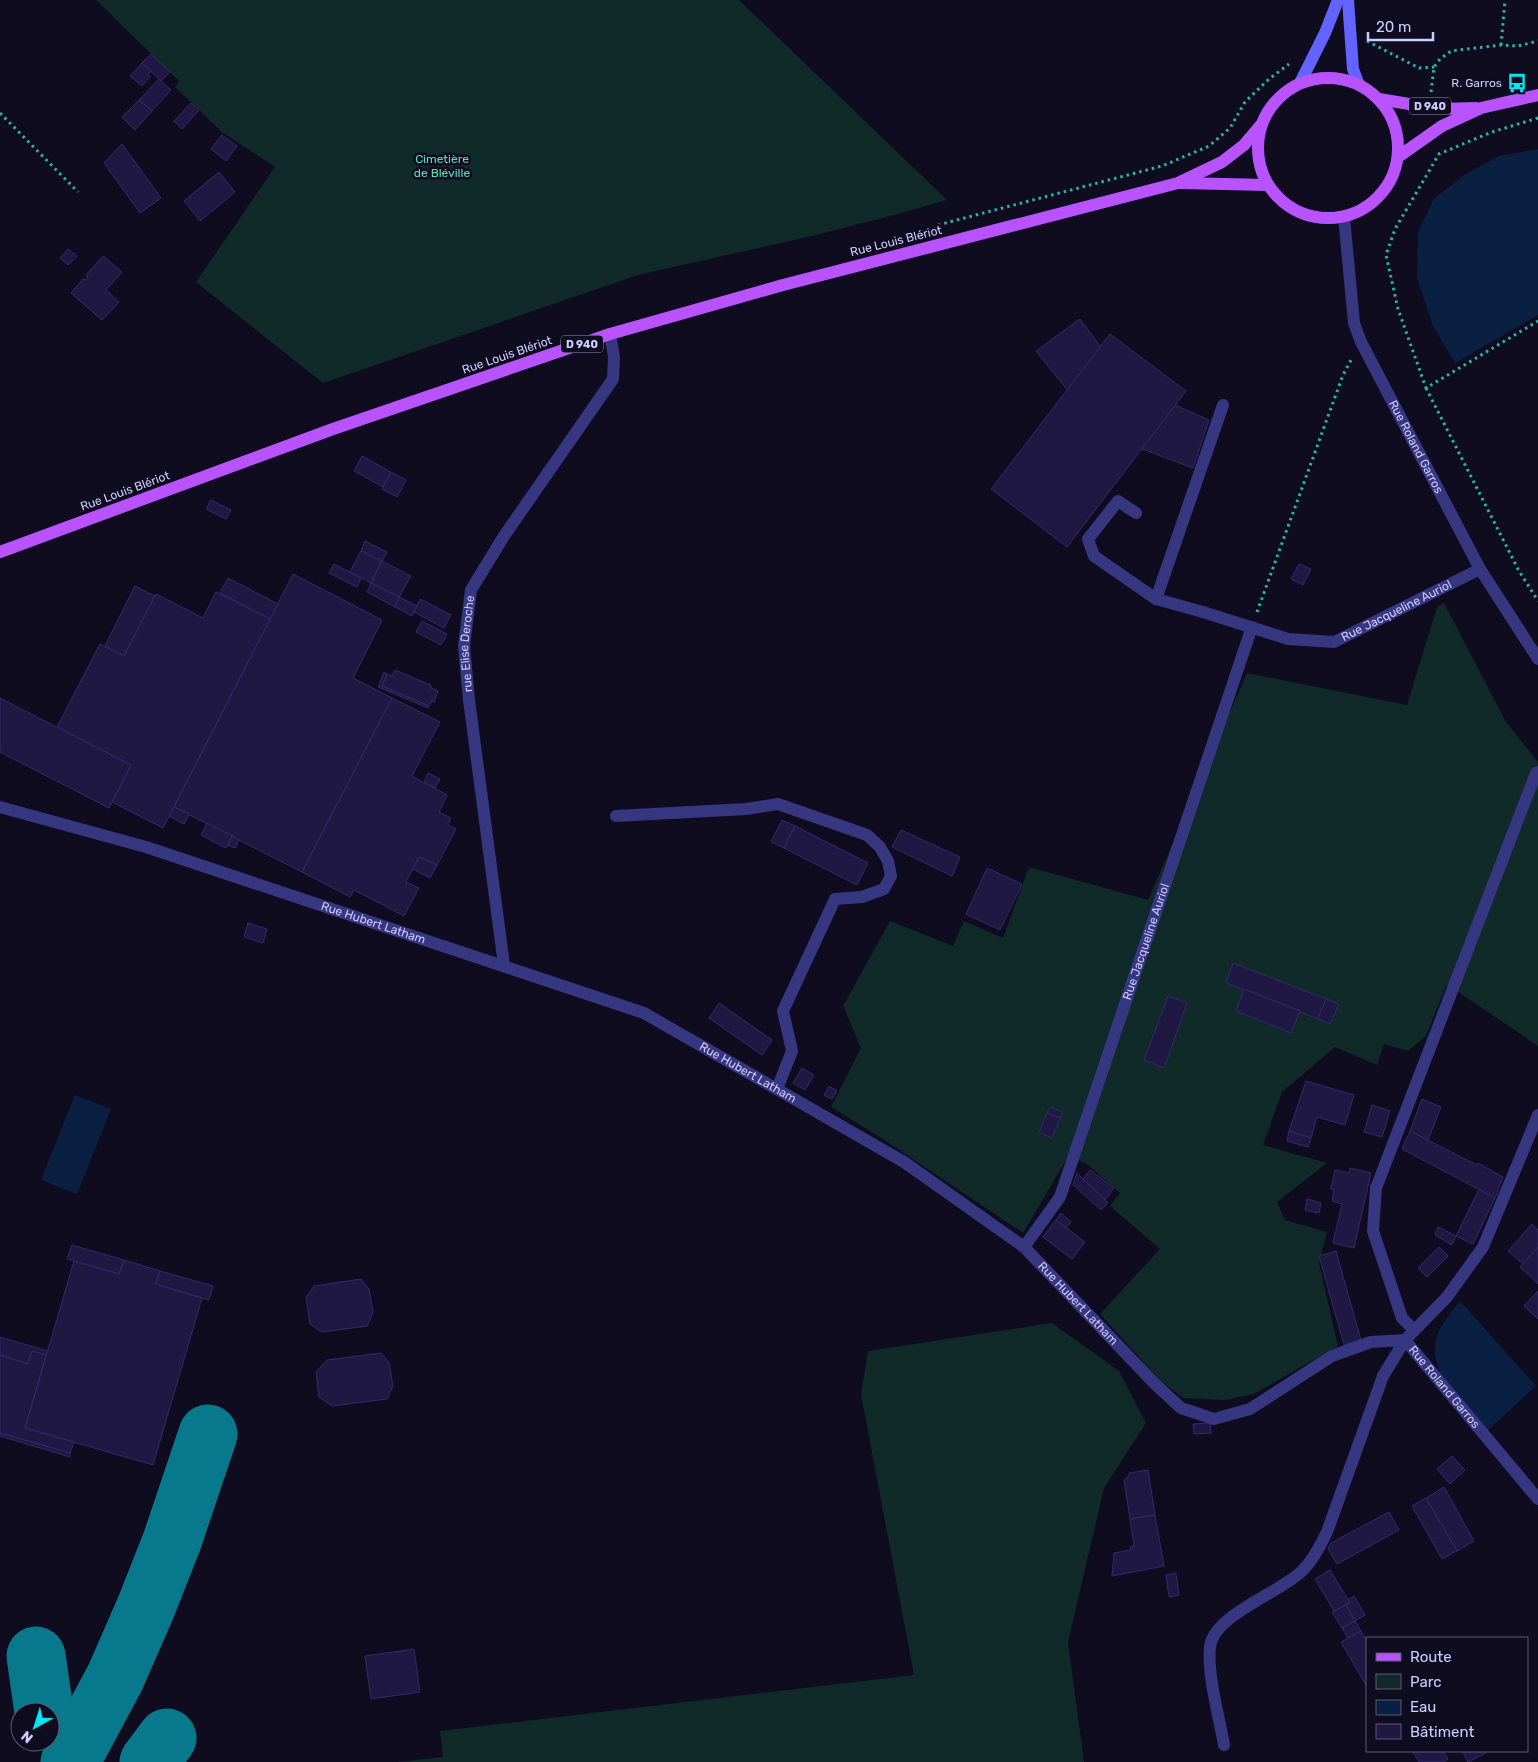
<svg xmlns="http://www.w3.org/2000/svg" width="1538" height="1762" viewBox="0 0 1538 1762" font-family="Rubik,sans-serif">
  <style>
    .green { fill: #0f2a29 }
    .water { fill: #0a2042 }
    .lines { fill: none; stroke-linecap: round; stroke-linejoin: round }
    .taxiway { stroke: #08798c; stroke-width: 59 }
    .building { fill: #1f1842; stroke: #35296e }
    .path { stroke: #2bb4a7; stroke-width: 3; stroke-dasharray: 2.5 4; stroke-linecap: butt }
    .lane { stroke: #363681; stroke-width: 12 }
    .street { stroke: #363681; stroke-width: 12 }
    .secondary { stroke: #6364ff; stroke-width: 12 }
    .primary { stroke: #b953ff; stroke-width: 12 }
    .labels { text-anchor: middle; stroke-width: 5; stroke-linejoin: round; paint-order: stroke }
    .shield { fill: #0f0c20; stroke: #9692bc; stroke-width: 1 }
    .shield-label { font-size: 11px; font-weight: bold; fill: #d0ccff }
    .poi-label { font-size: 12px; fill: #d0ccff; stroke: #0f0c20; text-anchor: end }
    .park-label { font-size: 12px; fill: #55e1ba; stroke: #0f0c20 }
    .street-label { font-size: 12px; fill: #d0ccff; stroke: #0f0c20 }
  </style>
  <rect width="100%" height="100%" fill="#0f0c20"/>
  <g class="green">
    <polygon points="96,0 739,0 947,200 883,218 812,236 638,275 323,383 196,282 275,167 222,132 175,87 179,81"/>
    <polygon points="1444,603 1506,722 1538,762 1538,1046 1460,993 1446,986 1426,1036 1408,1051 1384,1044 1377,1065 1335,1047 1282,1092 1263,1145 1327,1163 1277,1202 1285,1220 1327,1232 1319,1263 1338,1346 1254,1394 1225,1400 1183,1398 1161,1381 1100,1314 1160,1249 1110,1206 1120,1193 1088,1165 1069,1155 1023,1233 883,1139 831,1107 861,1048 843,1006 890,921 953,946 964,921 1003,938 1029,867 1148,900 1247,673 1407,705 1437,607"/>
    <polygon points="1052,1323 1119,1371 1146,1423 1104,1488 1068,1642 1084,1762 398,1762 443,1757 440,1731 914,1675 861,1394 868,1351"/>
  </g>
  <g class="water">
    <polygon points="1538,149 1538,315 1455,363 1433,326 1417,278 1418,232 1433,200 1464,175 1499,156"/>
    <polygon points="75,1095 111,1109 77,1194 41,1180"/>
    <path d="M1460,1301L1536,1386L1487,1431L1441,1373C1426,1342 1441,1325 1460,1301Z"/>
  </g>
  <g class="lines">
    <g class="taxiway">
      <polyline points="36,1656 44,1712"/>
      <polyline points="70,1762 115,1678 146,1607 172,1541 208,1434"/>
      <polyline points="149,1762 167,1738"/>
    </g>
  </g>
  <g class="building">
    <polygon points="151,54 170,72 161,81 142,63"/>
    <polygon points="142,63 151,71 148,74 150,77 142,86 130,76"/>
    <polygon points="159,79 171,90 152,111 139,100"/>
    <polygon points="139,100 152,111 135,130 122,117"/>
    <polygon points="191,103 199,110 182,129 174,121"/>
    <polygon points="222,135 237,146 226,161 211,149"/>
    <polygon points="122,144 161,198 140,213 104,163"/>
    <polygon points="219,172 235,192 200,221 184,201"/>
    <polygon points="68,249 77,256 68,265 60,258"/>
    <polygon points="103,256 122,272 106,290 119,302 102,320 71,293 83,279 85,280 88,277 86,275"/>
    <polygon points="1080,319 1117,369 1148,393 1209,420 1193,468 1124,442 1088,482 1051,454 1081,407 1036,351"/>
    <polygon points="1110,334 1186,391 1067,547 991,489"/>
    <polygon points="362,456 391,472 383,487 354,471"/>
    <polygon points="391,472 406,480 397,497 382,489"/>
    <polygon points="211,500 231,510 226,519 206,509"/>
    <polygon points="365,541 387,552 382,561 361,551"/>
    <polygon points="361,551 382,561 371,583 350,572"/>
    <polygon points="382,561 411,576 399,597 371,583"/>
    <polygon points="334,564 361,578 357,587 329,573"/>
    <polygon points="1299,564 1311,569 1303,585 1291,579"/>
    <polygon points="293,574 382,620 353,678 392,698 302,872 174,807"/>
    <polygon points="228,578 278,604 270,619 220,593"/>
    <polygon points="371,583 399,597 395,607 367,592"/>
    <polygon points="135,586 155,596 124,656 105,646"/>
    <polygon points="216,592 270,619 163,828 112,802 131,765 57,727 100,644 124,656 156,594 203,618"/>
    <polygon points="399,597 417,606 412,616 395,607"/>
    <polygon points="420,599 451,615 444,628 414,612"/>
    <polygon points="422,621 447,634 441,645 416,632"/>
    <polygon points="395,670 431,685 431,688 438,691 434,702 432,701 429,706 382,686 387,674 392,676"/>
    <polygon points="384,672 387,674 382,686 429,706 428,708 378,687"/>
    <polygon points="0,698 131,765 109,808 0,752"/>
    <polygon points="392,698 440,722 412,776 447,795 439,812 451,818 448,825 456,829 437,865 419,857 406,882 419,888 404,916 354,890 350,897 302,872"/>
    <polygon points="428,773 440,779 435,788 424,782"/>
    <polygon points="174,807 189,814 184,824 169,816"/>
    <polygon points="782,820 795,826 784,848 771,842"/>
    <polygon points="207,823 232,836 226,848 201,835"/>
    <polygon points="795,826 868,863 857,885 784,848"/>
    <polygon points="901,830 960,857 952,876 892,847"/>
    <polygon points="232,836 239,840 235,848 228,845"/>
    <polygon points="419,857 437,865 430,878 413,869"/>
    <polygon points="987,868 1022,884 1000,930 966,914"/>
    <polygon points="248,923 267,929 263,943 244,937"/>
    <polygon points="1233,963 1326,999 1318,1019 1226,983"/>
    <polygon points="1244,989 1300,1011 1291,1033 1236,1011"/>
    <polygon points="1168,996 1187,1003 1164,1068 1144,1060"/>
    <polygon points="1326,999 1339,1004 1330,1024 1318,1019"/>
    <polygon points="719,1003 772,1040 762,1055 709,1018"/>
    <polygon points="802,1068 814,1075 805,1090 793,1083"/>
    <polygon points="1306,1081 1354,1095 1345,1125 1317,1117 1311,1138 1289,1131"/>
    <polygon points="829,1086 837,1091 832,1099 824,1095"/>
    <polygon points="1422,1099 1441,1107 1428,1140 1410,1131"/>
    <polygon points="1372,1105 1390,1111 1382,1137 1364,1132"/>
    <polygon points="1050,1107 1063,1112 1060,1118 1047,1113"/>
    <polygon points="1047,1113 1060,1118 1052,1138 1039,1132"/>
    <polygon points="1289,1131 1311,1138 1308,1147 1287,1141"/>
    <polygon points="1410,1131 1477,1165 1478,1163 1503,1177 1495,1198 1402,1149"/>
    <polygon points="1350,1168 1371,1173 1354,1248 1333,1243 1342,1204 1332,1201 1334,1190 1331,1189 1335,1170 1349,1173"/>
    <polygon points="1090,1170 1114,1188 1105,1200 1083,1179"/>
    <polygon points="1077,1173 1108,1203 1101,1210 1073,1185"/>
    <polygon points="1479,1189 1495,1198 1473,1244 1456,1236"/>
    <polygon points="1307,1199 1321,1203 1319,1213 1305,1210"/>
    <polygon points="1061,1213 1071,1222 1066,1228 1056,1220"/>
    <polygon points="1056,1220 1085,1242 1072,1259 1043,1237"/>
    <polygon points="1532,1224 1538,1230 1538,1247 1523,1264 1508,1251"/>
    <polygon points="1438,1227 1456,1236 1452,1245 1435,1235"/>
    <polygon points="72,1245 124,1260 119,1274 67,1259"/>
    <polygon points="1439,1247 1448,1256 1427,1277 1418,1268"/>
    <polygon points="1538,1247 1538,1284 1520,1267"/>
    <polygon points="1336,1251 1361,1340 1344,1345 1319,1256"/>
    <polygon points="124,1260 160,1271 156,1284 202,1298 153,1465 25,1428 74,1261 119,1274"/>
    <polygon points="160,1271 213,1286 209,1300 156,1284"/>
    <polygon points="361,1279 369,1289 373,1312 367,1326 322,1332 310,1324 306,1297 314,1286"/>
    <polygon points="1538,1291 1538,1319 1524,1306"/>
    <polygon points="0,1337 48,1351 46,1355 32,1351 28,1364 0,1355"/>
    <polygon points="32,1351 46,1355 25,1428 74,1442 70,1453 0,1433 0,1355 28,1364"/>
    <polygon points="381,1353 389,1363 393,1386 387,1399 332,1406 319,1397 316,1372 327,1360"/>
    <polygon points="1210,1423 1211,1433 1194,1434 1193,1424"/>
    <polygon points="0,1433 70,1453 70,1457 0,1436"/>
    <polygon points="1452,1456 1465,1470 1450,1484 1437,1469"/>
    <polygon points="1148,1470 1155,1515 1130,1519 1124,1480 1129,1476 1129,1473"/>
    <polygon points="1444,1487 1474,1541 1457,1551 1426,1498"/>
    <polygon points="1426,1498 1457,1551 1442,1559 1412,1506"/>
    <polygon points="1389,1512 1399,1530 1337,1564 1328,1549 1331,1543"/>
    <polygon points="1155,1515 1164,1566 1112,1576 1114,1553 1131,1550 1130,1547 1134,1546 1130,1519"/>
    <polygon points="1330,1570 1350,1603 1334,1611 1315,1579"/>
    <polygon points="1176,1573 1179,1595 1169,1597 1166,1575"/>
    <polygon points="1354,1596 1365,1615 1355,1621 1346,1605 1350,1603 1348,1600"/>
    <polygon points="1346,1605 1355,1621 1342,1628 1332,1612"/>
    <polygon points="1355,1621 1361,1631 1348,1638 1342,1628"/>
    <polygon points="1361,1631 1367,1642 1367,1687 1341,1642"/>
    <polygon points="414,1649 420,1692 371,1699 365,1656"/>
    <polygon points="1412,1751 1443,1751 1448,1759 1443,1762 1419,1762"/>
    <polygon points="1462,1751 1485,1751 1486,1753 1468,1762"/>
  </g>
  <g class="lines">
    <g class="path">
      <polyline points="1367,41 1419,68 1434,67"/>
      <polyline points="1501,45 1505,0"/>
      <polyline points="1431,92 1434,67 1440,59 1451,51 1501,45 1518,46 1538,41"/>
      <polyline points="0,113 78,192"/>
      <polyline points="1538,118 1492,132 1439,154 1395,229 1386,255 1398,309 1426,388 1538,321"/>
      <polyline points="938,225 1162,166 1209,146 1230,128 1245,102 1269,79 1289,64"/>
      <polyline points="1426,388 1519,571 1538,601"/>
      <polyline points="1257,612 1343,375 1351,360"/>
    </g>
    <g class="lane">
      <polyline points="1136,513 1118,501 1088,539 1094,556 1156,599 1203,612"/>
      <polyline points="1156,599 1223,405"/>
      <polyline points="616,816 746,809 778,804 867,835 880,847 888,861 891,876 884,889 862,897 835,899 783,1011 792,1051 777,1089"/>
      <polyline points="1414,1330 1402,1318 1373,1231 1376,1188 1536,773 1538,772"/>
      <path d="M1224,1745C1219,1717 1207,1673 1210,1647C1213,1615 1280,1593 1302,1571C1313,1560 1320,1546 1327,1532L1383,1376L1405,1340"/>
    </g>
    <g class="street">
      <path id="s1" d="M1344,217L1354,323L1361,342L1480,569L1538,659"/>
      <path id="s2" d="M1203,612L1288,639L1334,642L1480,569"/>
      <path id="s3" d="M0,807L146,847L644,1013L904,1162L1024,1247L1155,1384L1181,1408L1214,1419L1250,1409L1332,1356L1371,1342L1405,1340"/>
      <path id="s4" d="M504,965L469,700L464,646L471,590L504,536L613,379L614,357L610,334"/>
      <path id="s5" d="M1538,1115L1483,1247L1447,1297L1405,1340L1538,1499"/>
      <path id="s6" d="M1024,1247L1060,1197L1252,627"/>
    </g>
    <g class="secondary">
      <polyline points="1348,0 1353,69 1359,85"/>
      <polyline points="1300,83 1325,33 1338,0"/>
    </g>
    <g class="primary">
      <circle cx="1328" cy="148" r="70"/>
      <polyline points="1379,99 1439,109 1476,108"/>
      <polyline points="1398,157 1442,126 1481,108 1538,95"/>
      <polyline points="1181,183 1267,185"/>
      <polyline points="0,552 333,429 610,334 783,285 1178,183 1222,162 1244,145 1261,125"/>
    </g>
  </g>
  <defs>
    <symbol id="bus-bare" viewBox="-9 -9 18 18"><path d="M-5-6H5V4H4V6H2V4H-2V6H-4V4H-5ZM-3.5-4V0h7V-4ZM-3.5 1.2v1.5H-2V1.2ZM2 1.2v1.5H3.5V1.2Z" fill="#00e6f7" stroke="#0f0c20" stroke-width="2.5" paint-order="stroke"/></symbol>
  </defs>
  <g fill-rule="evenodd">
    <use href="#bus-bare" x="1503" y="69" width="28" height="28"/>
  </g>
  <g class="labels">
    <g class="shield">
      <rect x="1409" y="97.5" width="42" height="17" rx="4"/>
      <rect x="561" y="335.5" width="42" height="17" rx="4"/>
    </g>
    <g class="shield-label">
      <text x="1430" y="110">D 940</text>
      <text x="582" y="348">D 940</text>
    </g>
    <g class="poi-label">
      <text x="1502" y="87">R. Garros</text>
    </g>
    <g class="park-label">
      <text x="442" y="163">Cimetière<tspan x="442" dy="14">de Bléville</tspan></text>
    </g>
    <g class="street-label">
      <text transform="translate(896 241) rotate(-14)" y="4">Rue Louis Blériot</text>
      <text transform="translate(507 355) rotate(-19)" y="4">Rue Louis Blériot</text>
      <text dy="4" stroke="none"><textPath href="#s1" startOffset="245">Rue Roland Garros</textPath></text>
      <text transform="translate(125 491) rotate(-20)" y="4">Rue Louis Blériot</text>
      <text dy="4" stroke="none"><textPath href="#s2" startOffset="205">Rue Jacqueline Auriol</textPath></text>
      <text dy="4" stroke="none"><textPath href="#s4" startOffset="324">rue Elise Deroche</textPath></text>
      <text dy="4" stroke="none"><textPath href="#s3" startOffset="391">Rue Hubert Latham</textPath></text>
      <text dy="4" stroke="none"><textPath href="#s6" startOffset="331">Rue Jacqueline Auriol</textPath></text>
      <text dy="4" stroke="none"><textPath href="#s3" startOffset="796">Rue Hubert Latham</textPath></text>
      <text dy="4" stroke="none"><textPath href="#s3" startOffset="1201">Rue Hubert Latham</textPath></text>
      <text dy="4" stroke="none"><textPath href="#s5" startOffset="326">Rue Roland Garros</textPath></text>
    </g>
  </g>
  <rect x="1366" y="1637" width="162" height="115" fill="#0f0c20" stroke="#5c5979"/>
  <rect x="1376" y="1653" width="25" height="8" fill="#b953ff" stroke="#5c5979"/>
  <text x="1410" y="1662" font-size="15" fill="#d0ccff">Route</text>
  <rect x="1376" y="1674" width="25" height="15" fill="#0f2a29" stroke="#5c5979"/>
  <text x="1410" y="1687" font-size="15" fill="#d0ccff">Parc</text>
  <rect x="1376" y="1700" width="25" height="15" fill="#0a2042" stroke="#5c5979"/>
  <text x="1410" y="1712" font-size="15" fill="#d0ccff">Eau</text>
  <rect x="1376" y="1724" width="25" height="15" fill="#1f1842" stroke="#5c5979"/>
  <text x="1410" y="1737" font-size="15" fill="#d0ccff">Bâtiment</text>
  <g transform="translate(35 1727) rotate(219)"><circle r="24" fill="#0f0c20" stroke="#5c5979"/>
  <path d="M0-4L9 19L0 12L-9 19Z" fill="#00e6f7"/>
  <text y="-8" font-size="14" font-weight="bold" text-anchor="middle" fill="#d0ccff">N</text>
  </g>
  <path d="M1368 32v8h65v-8" fill="none" stroke="#d0ccff" stroke-width="2.5"/>
  <text x="1376" y="32" font-size="15" fill="#d0ccff" stroke="#0f0c20" stroke-width="4" paint-order="stroke">20 m</text>
</svg>
